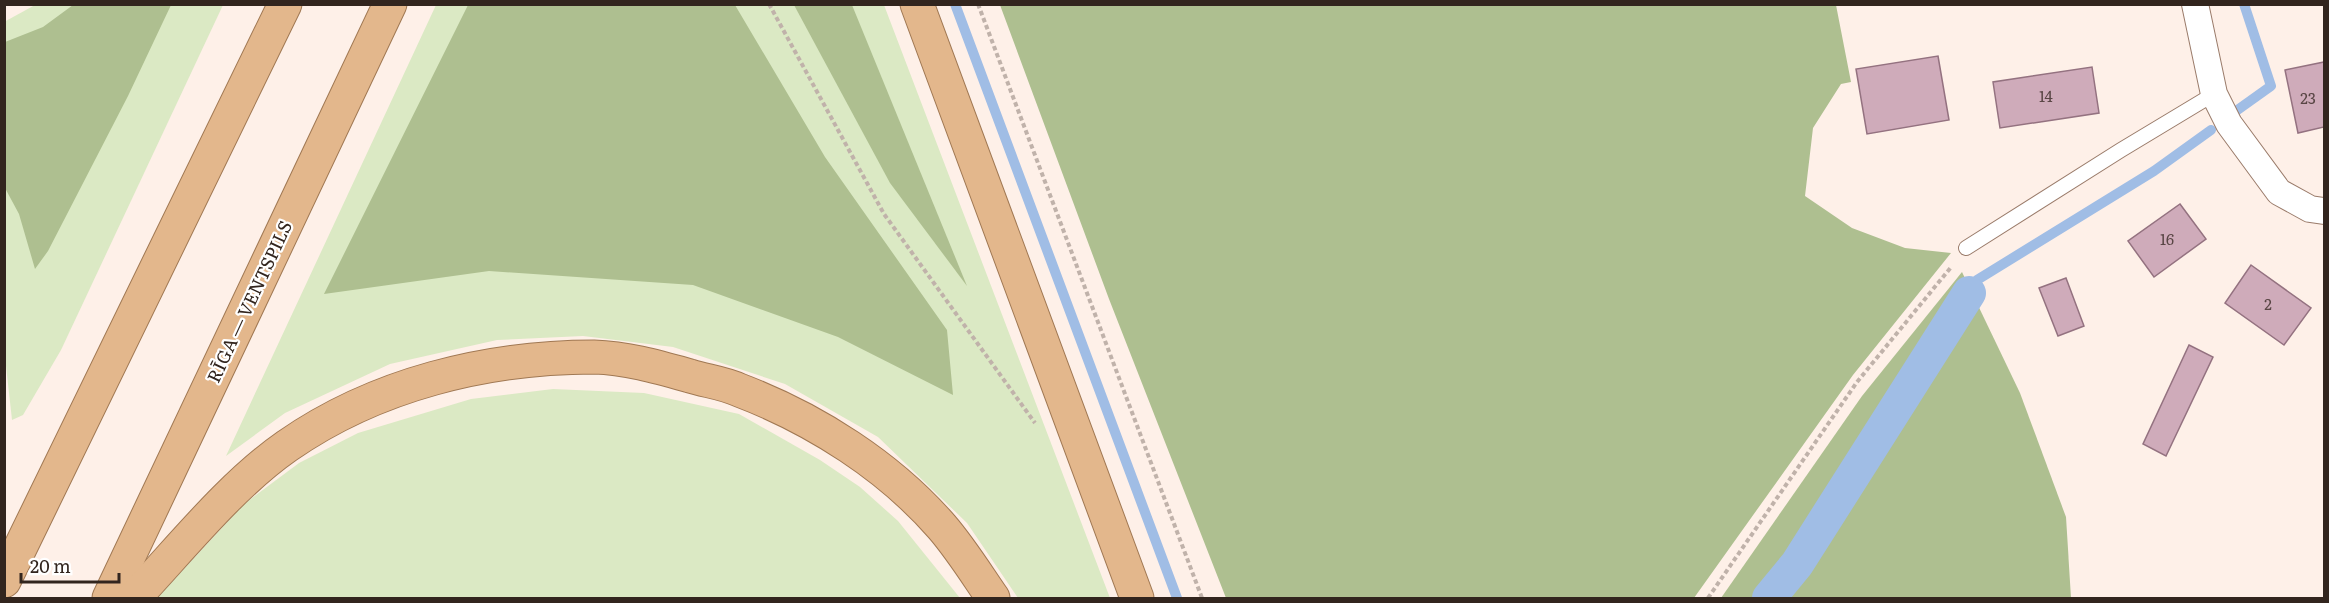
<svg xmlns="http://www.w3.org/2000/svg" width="2329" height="603" viewBox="0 0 2329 603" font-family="Literata,serif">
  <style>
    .green { fill: #dbe9c4 }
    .forest { fill: #aebf90 }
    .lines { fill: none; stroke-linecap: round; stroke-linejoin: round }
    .stream { stroke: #a0bde5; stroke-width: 10 }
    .canal { stroke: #a0bde5; stroke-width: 34 }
    .building { fill: #cfabba; stroke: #947280; stroke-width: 1.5 }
    .service-casing { stroke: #9a7b6a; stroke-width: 16 }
    .minor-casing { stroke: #9a7b6a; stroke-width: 28 }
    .trunk-casing { stroke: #a07853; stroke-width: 35 }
    .path { stroke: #c0b2aa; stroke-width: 4; stroke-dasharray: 4.5 3; stroke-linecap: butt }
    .service { stroke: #fff; stroke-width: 14 }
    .minor { stroke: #fff; stroke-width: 26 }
    .trunk { stroke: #e3b78c; stroke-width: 33 }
    .labels { text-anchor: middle; stroke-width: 4.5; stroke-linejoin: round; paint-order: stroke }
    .number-label { font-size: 15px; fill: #594645 }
    .street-label { font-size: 18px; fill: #32251e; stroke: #fff }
  </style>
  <rect width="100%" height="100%" fill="#fef0e8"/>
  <g class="green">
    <polygon points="35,5 223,5 61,350 23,415 12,420 4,348 4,22"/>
    <polygon points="436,5 884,5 1110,598 1018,598 967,523 878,437 785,384 673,347 583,336 497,340 390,364 285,413 226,456"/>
    <polygon points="553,389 644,393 739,414 820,460 860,487 898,521 960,598 157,598 244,504 299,463 358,433 471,399"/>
  </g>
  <g class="forest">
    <polygon points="73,5 171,5 128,96 48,251 35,269 19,214 5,188 5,42 43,27"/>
    <polygon points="468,5 735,5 825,157 947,330 953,395 838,337 693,285 489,271 324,294"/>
    <polygon points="794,5 852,5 967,286 890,183"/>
    <polygon points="1000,5 1836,5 1851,82 1841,84 1813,128 1805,196 1852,228 1905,248 1951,253 1853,375 1694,598 1226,598 1109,299"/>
    <polygon points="1962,272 2020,393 2066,517 2071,598 1721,598 1862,396"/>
  </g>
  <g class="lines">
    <g class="stream">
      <polyline points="955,4 1177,598"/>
      <polyline points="2236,111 2271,86 2244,4"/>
      <polyline points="1969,293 1977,280 2154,171 2211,130"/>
    </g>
    <polyline class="canal" points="1769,598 1797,564 1969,293"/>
  </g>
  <g class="building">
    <polygon points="1938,56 1949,120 1867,134 1856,69"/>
    <polygon points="2324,62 2324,127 2298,133 2285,70"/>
    <polygon points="2092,67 2099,113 2000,128 1993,82"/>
    <polygon points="2180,204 2206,239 2154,277 2128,241"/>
    <polygon points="2251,265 2311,308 2284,345 2225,303"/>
    <polygon points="2066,278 2084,326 2058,336 2039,288"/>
    <polygon points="2189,345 2213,357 2166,456 2143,444"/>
  </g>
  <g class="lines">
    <defs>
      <polyline id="service" points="1966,248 2121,150 2214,94"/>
      <polyline id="minor" points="2195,4 2214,94 2229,124 2279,192 2310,209 2324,211"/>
      <g id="trunk">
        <polyline points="917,4 1137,598"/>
        <polyline points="4,581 285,4"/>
        <polyline points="109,598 390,4"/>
        <path d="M134,598C181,548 231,485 287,446C376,384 487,357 594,357C627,358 658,367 690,376C706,381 724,383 739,390C815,419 889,466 942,527C961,549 977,575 993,598"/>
      </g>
    </defs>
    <use href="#service" class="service-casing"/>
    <use href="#minor" class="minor-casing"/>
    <use href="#trunk" class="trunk-casing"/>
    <g class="path">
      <polyline points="769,4 884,214 1035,423"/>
      <polyline points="978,4 1202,598"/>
      <polyline points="1708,598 1857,382 1952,266"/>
    </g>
    <use href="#service" class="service"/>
    <use href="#minor" class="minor"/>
    <use href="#trunk" class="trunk"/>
  </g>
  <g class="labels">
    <g class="number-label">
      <text x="2046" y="102">14</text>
      <text x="2308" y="104">23</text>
      <text x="2167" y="245">16</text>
      <text x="2268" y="310">2</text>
    </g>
    <g class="street-label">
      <text transform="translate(250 302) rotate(-65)" y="6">RĪGA — VENTSPILS</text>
    </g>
  </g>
  <rect width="2329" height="603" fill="none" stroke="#32251e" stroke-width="12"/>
  <path d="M21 573v9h98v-9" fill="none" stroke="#32251e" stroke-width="3"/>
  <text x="30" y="573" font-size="18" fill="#32251e" stroke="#ffffff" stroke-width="4.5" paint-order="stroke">20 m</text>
</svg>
